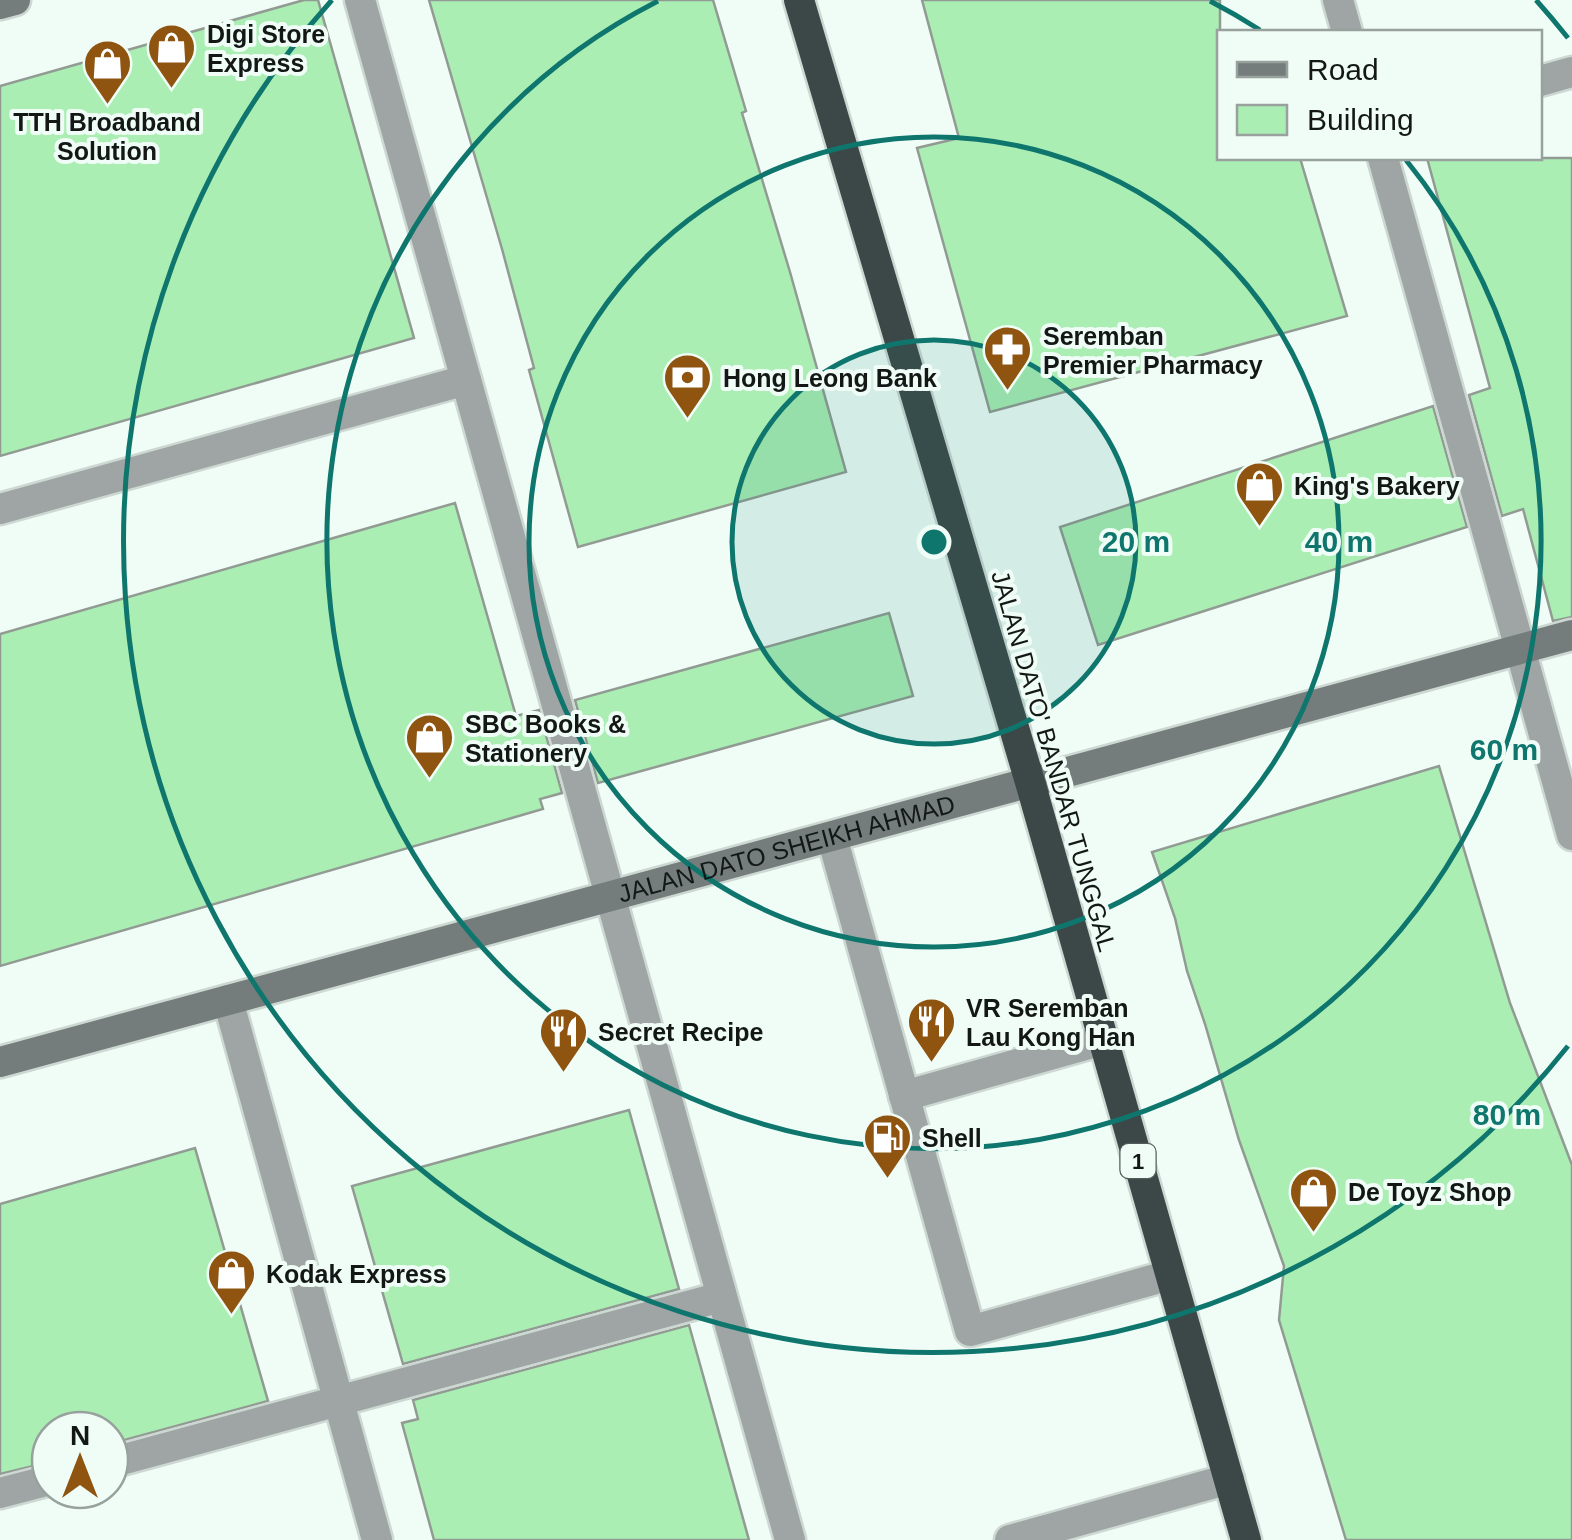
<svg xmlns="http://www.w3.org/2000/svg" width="1572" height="1540" viewBox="0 0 1572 1540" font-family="Arial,sans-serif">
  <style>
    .building { fill: #aaeeb3; stroke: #929b93; stroke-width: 2.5 }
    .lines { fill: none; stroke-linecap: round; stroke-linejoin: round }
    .lane-casing { stroke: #cdd8d3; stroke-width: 35 }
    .street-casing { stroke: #cdd8d3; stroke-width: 35 }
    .secondary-casing { stroke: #cdd8d3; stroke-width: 35 }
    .highway-casing { stroke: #cdd8d3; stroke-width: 35 }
    .lane { stroke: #9fa5a4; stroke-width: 30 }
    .street { stroke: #9fa5a4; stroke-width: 30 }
    .secondary { stroke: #747d7c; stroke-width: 30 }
    .highway { stroke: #3c4847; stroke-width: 30 }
    .ring { fill: none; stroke: #0f766e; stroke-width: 5 }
    .labels { text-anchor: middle; stroke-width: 8; stroke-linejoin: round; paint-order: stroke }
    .shield { fill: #f0fdf7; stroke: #555d5a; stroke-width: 2.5 }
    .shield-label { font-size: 22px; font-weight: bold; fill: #131816 }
    .poi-label { font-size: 25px; font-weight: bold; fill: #131816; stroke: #f0fdf7; text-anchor: start }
    .street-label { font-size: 25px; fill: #131816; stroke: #f0fdf7 }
    .centre { fill: #0f766e; stroke: #f0fdf7; stroke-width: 5 }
    .ring-label { font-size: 30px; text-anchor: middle; font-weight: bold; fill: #0f766e; stroke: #f0fdf7; stroke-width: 8; stroke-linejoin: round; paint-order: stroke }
  </style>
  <rect width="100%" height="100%" fill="#f0fdf7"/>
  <g class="building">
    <polygon points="304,0 318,0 414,338 0,456 0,86"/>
    <polygon points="429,0 713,0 746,111 742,113 790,272 846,472 578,547 529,370 534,368 502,249"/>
    <polygon points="922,0 1220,0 1220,158 1300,158 1347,316 990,412 917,148 959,138"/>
    <polygon points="1427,158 1572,158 1572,617 1553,621 1523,509 1502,516 1469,395 1490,388"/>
    <polygon points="1433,406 1467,527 1098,645 1060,527"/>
    <polygon points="455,503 516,716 539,710 562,793 540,799 543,809 0,966 0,634"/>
    <polygon points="889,613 913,696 598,783 575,700"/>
    <polygon points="1439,766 1510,1003 1572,1165 1572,1540 1346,1540 1279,1320 1284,1266 1239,1140 1205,1024 1187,971 1175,918 1152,852"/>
    <polygon points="629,1110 679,1289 403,1364 352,1186"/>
    <polygon points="195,1148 268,1401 110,1444 110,1430 50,1430 50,1462 0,1474 0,1204"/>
    <polygon points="689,1325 749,1540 434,1540 402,1423 418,1419 413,1400"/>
  </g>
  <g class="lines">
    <defs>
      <g id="lane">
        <polyline points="360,0 790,1540"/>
        <polyline points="1338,0 1347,32"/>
        <polyline points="1540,81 1572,72"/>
        <polyline points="1383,158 1572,835"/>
        <polyline points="0,509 466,380"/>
        <polyline points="832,837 970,1331 1170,1275"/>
        <polyline points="228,1000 377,1540"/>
        <polyline points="904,1096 1103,1040"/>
        <polyline points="110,1463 721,1297"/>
        <polyline points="0,1493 50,1480"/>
      </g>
      <polyline id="street" points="1010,1540 1229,1479"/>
      <g id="secondary">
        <polyline points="0,4 15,0"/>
        <path id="s1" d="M0,1062L1572,635"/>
      </g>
      <polyline id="highway" points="799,0 1030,782 1246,1540"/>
    </defs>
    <use href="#lane" class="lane-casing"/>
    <use href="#street" class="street-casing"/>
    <use href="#secondary" class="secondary-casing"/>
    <use href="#highway" class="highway-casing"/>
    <use href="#lane" class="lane"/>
    <use href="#street" class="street"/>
    <use href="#secondary" class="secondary"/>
    <use href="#highway" class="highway"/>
  </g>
  <circle cx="934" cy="542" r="202" fill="#0f766e" fill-opacity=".12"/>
  <g class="ring">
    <circle cx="934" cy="542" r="202"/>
    <circle cx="934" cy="542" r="405"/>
    <path d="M1210 1A607 607 0 0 1 1260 30M1406 160A607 607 0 1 1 658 1"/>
    <path d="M1568 1046A810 810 0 1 1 332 0M1536 0A810 810 0 0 1 1568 38"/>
  </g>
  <defs>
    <symbol id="shop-pin" viewBox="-11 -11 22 30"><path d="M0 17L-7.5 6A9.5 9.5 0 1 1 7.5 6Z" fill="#8e5410" stroke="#f0fdf7"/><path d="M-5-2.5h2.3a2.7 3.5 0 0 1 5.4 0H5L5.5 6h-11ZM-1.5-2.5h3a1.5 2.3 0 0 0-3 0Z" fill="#fff"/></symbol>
    <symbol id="pharmacy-pin" viewBox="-11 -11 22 30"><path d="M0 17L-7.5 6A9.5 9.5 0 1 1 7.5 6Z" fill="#8e5410" stroke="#f0fdf7"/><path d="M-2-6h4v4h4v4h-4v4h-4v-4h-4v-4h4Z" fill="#fff"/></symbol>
    <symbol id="bank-pin" viewBox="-11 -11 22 30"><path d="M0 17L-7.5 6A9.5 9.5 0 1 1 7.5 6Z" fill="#8e5410" stroke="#f0fdf7"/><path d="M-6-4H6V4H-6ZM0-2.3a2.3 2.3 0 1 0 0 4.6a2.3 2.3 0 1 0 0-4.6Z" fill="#fff"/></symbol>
    <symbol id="restaurant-pin" viewBox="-11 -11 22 30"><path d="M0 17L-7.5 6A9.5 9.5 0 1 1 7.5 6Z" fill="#8e5410" stroke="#f0fdf7"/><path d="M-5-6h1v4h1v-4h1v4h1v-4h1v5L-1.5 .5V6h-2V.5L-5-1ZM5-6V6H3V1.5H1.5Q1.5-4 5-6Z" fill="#fff"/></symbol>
    <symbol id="fuel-pin" viewBox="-11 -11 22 30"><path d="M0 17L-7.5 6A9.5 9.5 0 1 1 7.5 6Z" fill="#8e5410" stroke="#f0fdf7"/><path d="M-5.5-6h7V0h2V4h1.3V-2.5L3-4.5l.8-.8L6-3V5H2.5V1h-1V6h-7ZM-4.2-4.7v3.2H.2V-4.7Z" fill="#fff"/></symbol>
  </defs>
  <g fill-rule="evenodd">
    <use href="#shop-pin" x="144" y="20" width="55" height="75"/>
    <use href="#shop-pin" x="80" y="36" width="55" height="75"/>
    <use href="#pharmacy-pin" x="980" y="322" width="55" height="75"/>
    <use href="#bank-pin" x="660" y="350" width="55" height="75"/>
    <use href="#shop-pin" x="1232" y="458" width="55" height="75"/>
    <use href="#shop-pin" x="402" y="710" width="55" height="75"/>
    <use href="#restaurant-pin" x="904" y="994" width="55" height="75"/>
    <use href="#restaurant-pin" x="536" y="1004" width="55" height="75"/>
    <use href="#fuel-pin" x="860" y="1110" width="55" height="75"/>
    <use href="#shop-pin" x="1286" y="1164" width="55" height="75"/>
    <use href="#shop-pin" x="204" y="1246" width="55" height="75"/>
  </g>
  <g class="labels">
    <rect class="shield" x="1120.5" y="1144" width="35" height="34" rx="8"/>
    <g class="shield-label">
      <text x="1138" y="1169">1</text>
    </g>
    <g class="poi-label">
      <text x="207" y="43">Digi Store<tspan x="207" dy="29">Express</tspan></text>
      <text x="107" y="131" text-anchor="middle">TTH Broadband<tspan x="107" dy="29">Solution</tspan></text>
      <text x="1043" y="345">Seremban<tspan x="1043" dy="29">Premier Pharmacy</tspan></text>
      <text x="723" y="387">Hong Leong Bank</text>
      <text x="1294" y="495">King's Bakery</text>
      <text x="465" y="733">SBC Books &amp;<tspan x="465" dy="29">Stationery</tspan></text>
      <text x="966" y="1017">VR Seremban<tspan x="966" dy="29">Lau Kong Han</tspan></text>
      <text x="598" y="1041">Secret Recipe</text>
      <text x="922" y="1147">Shell</text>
      <text x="1348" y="1201">De Toyz Shop</text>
      <text x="266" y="1283">Kodak Express</text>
    </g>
    <g class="street-label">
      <text transform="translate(1054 761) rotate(74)" y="9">JALAN DATO' BANDAR TUNGGAL</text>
      <text dy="9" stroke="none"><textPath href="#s1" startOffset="815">JALAN DATO SHEIKH AHMAD</textPath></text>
    </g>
  </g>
  <circle cx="934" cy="542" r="15" class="centre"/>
  <g class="ring-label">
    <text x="1136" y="552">20 m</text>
    <text x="1339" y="552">40 m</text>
    <text x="1504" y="760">60 m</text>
    <text x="1507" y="1125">80 m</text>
  </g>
  <rect x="1217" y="30" width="325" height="130" fill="#f0fdf7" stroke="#98a19d" stroke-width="2.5"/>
  <rect x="1237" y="62" width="50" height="15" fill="#747d7c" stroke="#98a19d" stroke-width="2.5"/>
  <text x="1307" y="80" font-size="30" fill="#131816">Road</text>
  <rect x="1237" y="105" width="50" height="30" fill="#aaeeb3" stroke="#98a19d" stroke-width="2.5"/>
  <text x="1307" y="130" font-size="30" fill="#131816">Building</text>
  <g transform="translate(80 1460)"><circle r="48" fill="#f0fdf7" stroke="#98a19d" stroke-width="2.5"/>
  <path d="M0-8L18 38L0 25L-18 38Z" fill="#8e5410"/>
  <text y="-15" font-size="28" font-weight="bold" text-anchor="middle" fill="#131816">N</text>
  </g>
</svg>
